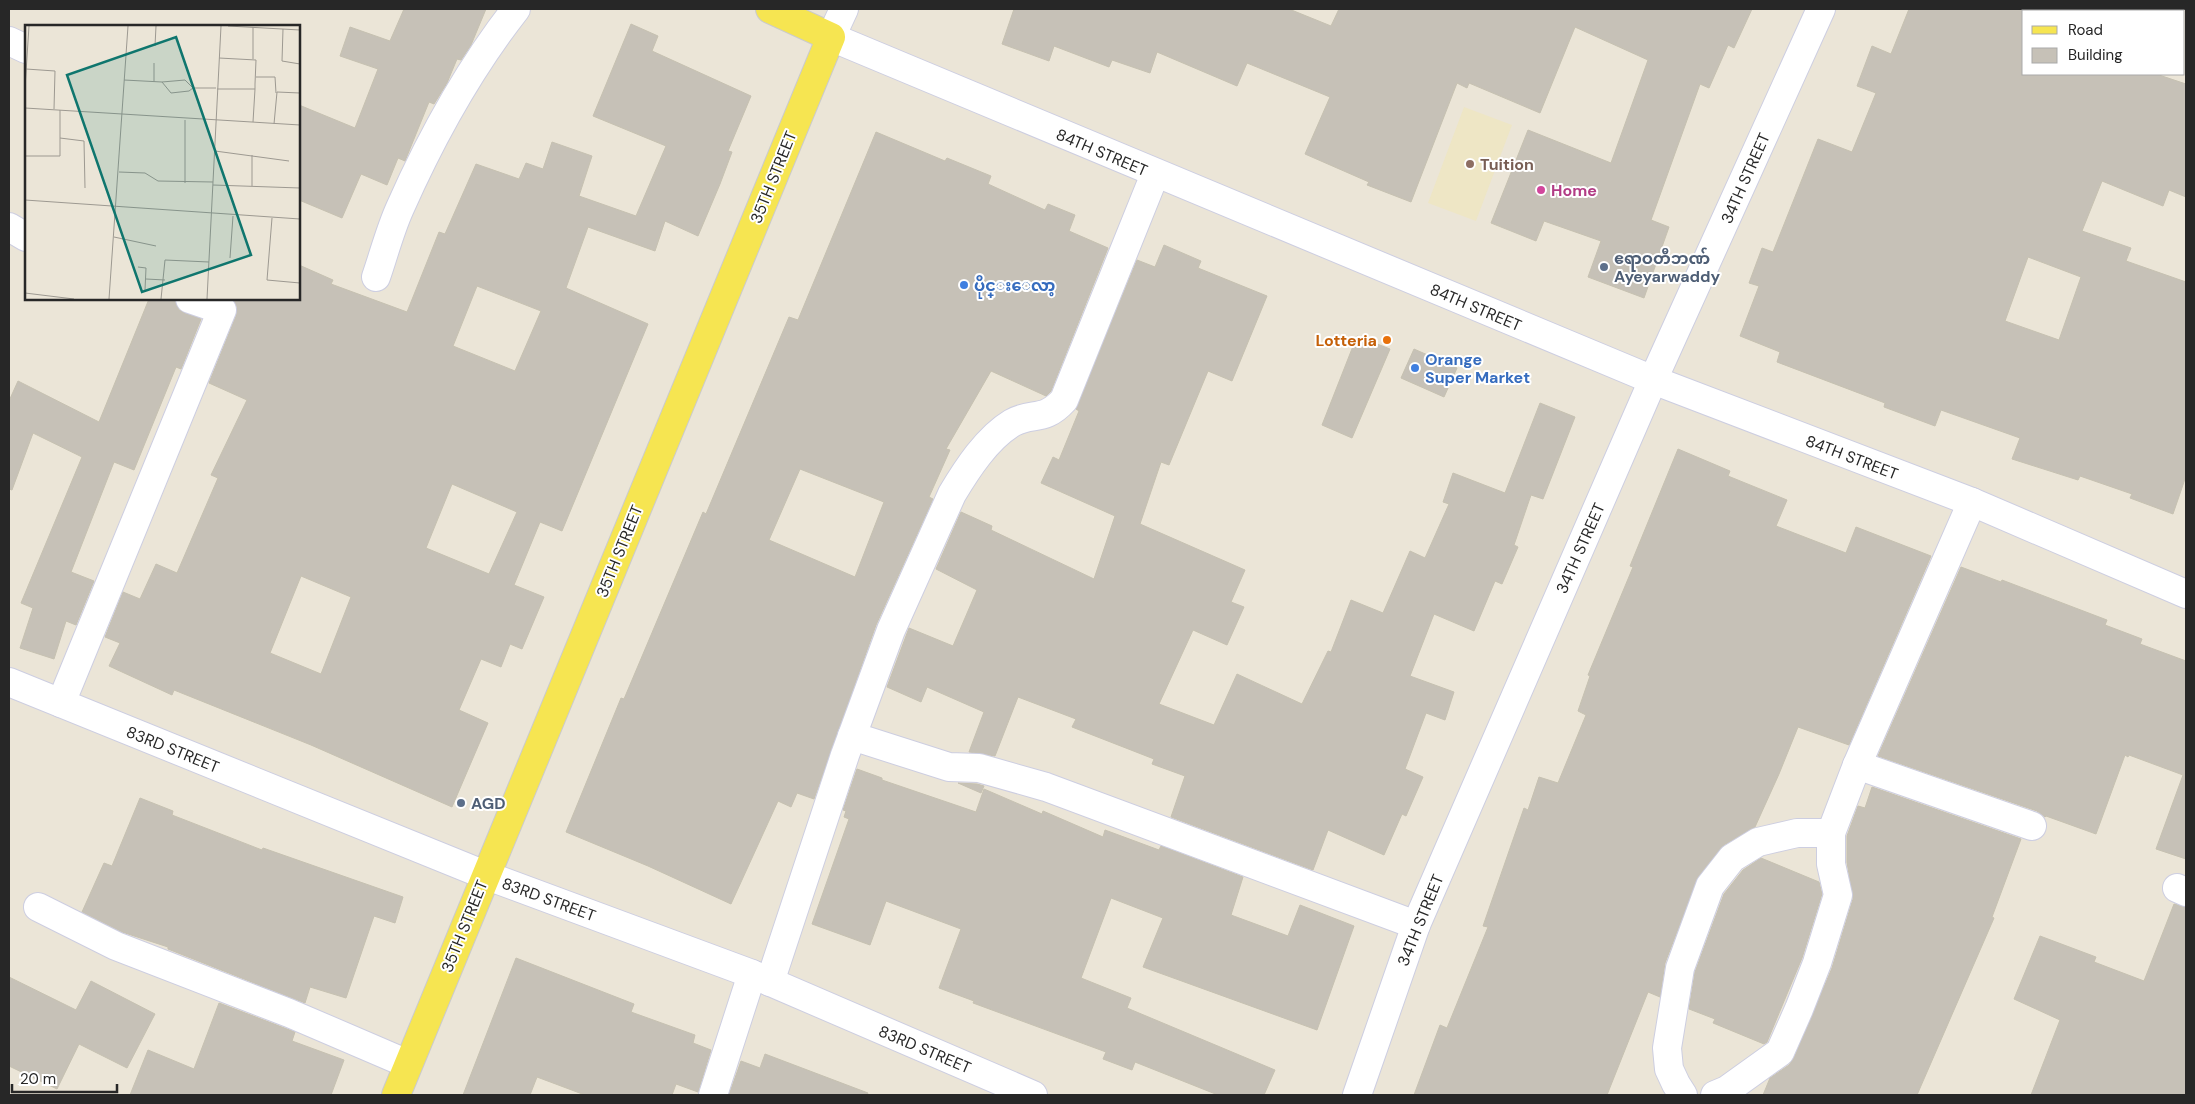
<svg xmlns="http://www.w3.org/2000/svg" width="2195" height="1104" viewBox="0 0 2195 1104" font-family="'DM Sans','Noto Sans Myanmar',sans-serif">
  <style>
    .education { fill: #eee6c5 }
    .building { fill: #c6c1b7; stroke: #c6c1b1; fill-rule: evenodd }
    .lines { fill: none; stroke-linecap: round; stroke-linejoin: round }
    .street-casing { stroke: #cdcee1; stroke-width: 30 }
    .secondary-casing { stroke: #cdcee1; stroke-width: 30 }
    .primary-casing { stroke: #cbcbcb; stroke-width: 30 }
    .street { stroke: #fff; stroke-width: 28 }
    .secondary { stroke: #fff; stroke-width: 28 }
    .primary { stroke: #f6e551; stroke-width: 28 }
    .education-dot { fill: #8d6e63; stroke: #fff; stroke-width: 2 }
    .hotel-dot { fill: #d1479c; stroke: #fff; stroke-width: 2 }
    .service-dot { fill: #5c6f8a; stroke: #fff; stroke-width: 2 }
    .shop-dot { fill: #3f7fe0; stroke: #fff; stroke-width: 2 }
    .food-dot { fill: #e8710a; stroke: #fff; stroke-width: 2 }
    .labels { text-anchor: middle; stroke-width: 4; stroke-linejoin: round; paint-order: stroke }
    .street-label { font-size: 16px; fill: #272727; stroke: #fff }
    .education-label { font-size: 16px; font-weight: bold; fill: #785e54; stroke: #fff; text-anchor: start }
    .hotel-label { font-size: 16px; font-weight: bold; fill: #b23c85; stroke: #fff; text-anchor: start }
    .service-label { font-size: 16px; font-weight: bold; fill: #4e5e75; stroke: #fff; text-anchor: start }
    .shop-label { font-size: 16px; font-weight: bold; fill: #366cbe; stroke: #fff; text-anchor: start }
    .food-label { font-size: 16px; font-weight: bold; fill: #c56008; stroke: #fff; text-anchor: end }
    .inset-road { fill: none; stroke: #9d9991; stroke-width: 1 }
    .view { fill: #0f766e; fill-opacity: 0.15; stroke: #0f766e; stroke-width: 2.5 }
    .inset-edge { fill: none; stroke: #272727; stroke-width: 2.5 }
  </style>
  <rect width="100%" height="100%" fill="#ebe5d7"/>
  <polygon class="education" points="1464,107 1512,125 1476,221 1428,203"/>
  <g class="building">
    <polygon points="404,9 486,9 471,45 461,60 457,59 447,83 434,104 429,102 405,161 398,158 387,185 361,174 342,218 299,200 299,105 355,128 378,69 340,56 350,27 390,41"/>
    <polygon points="1014,9 1289,9 1331,26 1339,9 1752,9 1734,48 1728,45 1709,88 1700,84 1651,220 1669,227 1644,298 1588,277 1601,241 1544,221 1536,241 1491,223 1528,130 1611,163 1648,60 1575,27 1540,113 1469,83 1467,88 1457,83 1411,202 1367,185 1369,182 1305,154 1330,97 1247,63 1237,86 1157,52 1150,73 1112,60 1109,67 1054,46 1049,61 1002,44"/>
    <path d="M1909,9H2024V74H2156L2186,84V197L2169,190L2163,206L2102,181L2082,231L2131,248L2126,261L2186,282V476L2173,514L2130,498L2132,494L2080,476L2078,480L2012,459L2020,438L1941,410L1935,426L1884,407L1885,403L1777,362L1780,352L1740,336L1759,286L1749,283L1762,248L1773,252L1818,139L1852,152L1876,93L1857,86L1872,46L1891,54ZM2028,257L2081,277L2059,340L2005,321Z"/>
    <path d="M631,24L658,36L652,51L751,96L728,151L732,152L720,184L698,236L665,221L655,251L588,227L566,288L648,324L562,531L540,522L514,585L544,597L522,649L510,644L501,667L481,659L459,710L488,723L452,807L311,745L174,690L172,695L109,666L120,643L105,637L123,592L140,599L156,564L177,573L218,478L211,475L247,400L209,383L236,316L237,307L232,299H299V265L333,280L331,284L407,312L439,232L445,234L476,164L519,179L526,163L543,169L552,142L592,156L579,196L636,216L666,146L593,116ZM477,286L541,311L515,371L453,346ZM452,484L517,512L489,574L426,548ZM301,576L351,597L321,674L270,653Z"/>
    <path d="M876,132L945,161L947,158L991,176L988,184L1045,210L1048,204L1075,215L1069,231L1108,248L1051,391L1046,396L991,371L946,449L950,450L929,497L933,499L876,625L814,799L797,793L791,807L778,801L731,904L648,866L566,832L621,698L624,699L703,512L706,514L789,317L798,320ZM800,469L884,502L855,577L769,540Z"/>
    <polygon points="1164,245 1201,261 1198,268 1267,296 1232,381 1208,371 1169,465 1161,462 1140,524 1245,570 1231,602 1244,607 1227,645 1193,630 1159,704 1214,725 1237,674 1302,704 1328,651 1331,652 1351,600 1383,613 1410,551 1425,558 1449,504 1443,502 1453,473 1505,493 1540,403 1575,417 1543,499 1531,495 1514,545 1518,547 1502,584 1495,581 1474,631 1434,614 1410,676 1454,692 1445,720 1426,713 1405,769 1423,777 1406,816 1402,814 1384,855 1328,830 1313,870 1171,817 1185,776 1152,764 1154,759 1072,727 1076,719 1018,697 995,756 969,752 984,712 927,687 921,702 887,687 909,628 953,646 977,590 936,569 961,512 992,526 991,530 1094,579 1115,516 1041,483 1053,457 1059,460 1079,411 1076,409 1137,260 1155,267"/>
    <polygon points="149,299 175,299 179,310 201,319 181,369 176,367 134,470 114,462 71,572 94,581 76,625 66,621 54,659 20,648 33,608 21,603 82,457 33,433 12,490 9,489 9,401 18,381 99,422"/>
    <polygon points="1357,336 1390,349 1352,438 1322,425"/>
    <polygon points="1414,349 1457,368 1444,397 1401,378"/>
    <polygon points="1678,449 1730,471 1728,476 1787,500 1776,526 1846,553 1856,527 1931,556 1849,745 1798,727 1779,774 1755,827 1724,845 1698,877 1665,963 1660,997 1648,992 1607,1095 1414,1095 1440,1025 1447,1028 1488,927 1483,926 1524,808 1528,810 1539,777 1558,783 1586,715 1578,711 1590,676 1588,675 1633,567 1630,566"/>
    <polygon points="1961,567 2001,582 2002,580 2107,620 2105,625 2142,639 2140,644 2186,661 2186,859 2156,849 2183,775 2129,755 2128,757 2125,755 2096,834 2046,816 2045,817 2037,811 1878,756"/>
    <polygon points="857,769 882,778 882,780 976,812 984,789 1042,814 1043,811 1103,837 1105,830 1159,850 1161,846 1243,877 1231,915 1288,936 1300,905 1354,926 1317,1030 1143,967 1163,918 1111,898 1081,978 1131,998 1127,1008 1275,1070 1264,1095 1218,1095 1135,1062 1132,1070 1103,1059 1106,1052 973,1003 974,1001 939,988 961,929 886,901 870,945 812,924 849,819 844,817 846,811 843,810"/>
    <polygon points="958,783 977,784 984,786 981,793"/>
    <polygon points="1872,787 2021,839 1992,917 1994,918 1917,1095 1763,1095 1770,1078 1789,1065 1794,1058 1832,968 1853,899 1847,862 1847,836 1858,806 1865,808"/>
    <polygon points="140,798 173,811 172,815 262,850 263,848 403,897 395,923 374,916 346,998 310,987 305,1003 168,949 168,947 122,932 82,912 104,863 112,866"/>
    <polygon points="1761,858 1819,882 1822,894 1802,958 1767,1042 1764,1044 1713,1023 1715,1019 1689,1009 1695,972 1724,894 1743,870"/>
    <polygon points="2174,904 2186,907 2186,1095 2031,1095 2060,1020 2014,999 2040,936 2096,957 2094,962 2144,981"/>
    <polygon points="516,958 634,1004 631,1012 695,1035 693,1043 711,1050 698,1092 676,1084 672,1095 585,1095 537,1077 530,1095 463,1095"/>
    <polygon points="9,977 76,1010 91,981 155,1014 127,1068 79,1044 57,1089 9,1066"/>
    <polygon points="219,1003 295,1032 292,1041 344,1060 331,1095 130,1095 148,1050 194,1069"/>
    <polygon points="765,1054 868,1093 867,1095 729,1095 741,1061 760,1068"/>
  </g>
  <g class="lines">
    <defs>
      <g id="street">
        <polyline points="9,41 26,49"/>
        <polyline points="9,227 26,237"/>
        <path d="M376,277C384,254 390,230 400,208C431,138 469,69 516,9"/>
        <polyline points="9,682 485,875 752,974 1033,1095"/>
        <polyline points="61,703 222,310 190,299"/>
        <polyline points="852,736 949,767 979,768 1046,787 1416,925"/>
        <polyline points="1857,765 2032,826"/>
        <polyline points="2177,888 2186,892"/>
        <polyline points="38,907 116,946 289,1013 408,1064"/>
        <path d="M770,982L845,755L891,630L952,494C967,469 987,438 1012,423C1033,411 1043,423 1064,400L1155,174"/>
        <polyline points="713,1095 752,974"/>
        <polyline points="1357,1095 1416,925 1653,380 1821,9"/>
        <polyline points="1683,1095 1676,1084 1669,1069 1667,1048 1680,968 1710,886 1732,858 1758,842 1797,833 1831,833"/>
        <polyline points="1715,1095 1727,1090 1780,1052 1799,1009 1817,963 1838,895 1831,864 1831,833 1857,765 1972,502"/>
      </g>
      <polyline id="secondary" points="844,9 831,37 1653,380 1972,502 2186,594"/>
      <polyline id="primary" points="396,1095 831,37 770,9"/>
    </defs>
    <use href="#street" class="street-casing"/>
    <use href="#secondary" class="secondary-casing"/>
    <use href="#primary" class="primary-casing"/>
    <use href="#street" class="street"/>
    <use href="#secondary" class="secondary"/>
    <use href="#primary" class="primary"/>
  </g>
  <circle class="education-dot" cx="1470" cy="164" r="5"/>
  <circle class="hotel-dot" cx="1541" cy="190" r="5"/>
  <g class="service-dot">
    <circle cx="1604" cy="267" r="5"/>
    <circle cx="461" cy="803" r="5"/>
  </g>
  <g class="shop-dot">
    <circle cx="964" cy="285" r="5"/>
    <circle cx="1415" cy="368" r="5"/>
  </g>
  <circle class="food-dot" cx="1387" cy="340" r="5"/>
  <g class="labels">
    <g class="street-label">
      <text transform="translate(1102 152) rotate(23)" y="6">84TH STREET</text>
      <text transform="translate(773 177) rotate(-68)" y="6">35TH STREET</text>
      <text transform="translate(1745 178) rotate(-66)" y="6">34TH STREET</text>
      <text transform="translate(1476 307) rotate(23)" y="6">84TH STREET</text>
      <text transform="translate(1852 457) rotate(21)" y="6">84TH STREET</text>
      <text transform="translate(1580 548) rotate(-66)" y="6">34TH STREET</text>
      <text transform="translate(619 551) rotate(-68)" y="6">35TH STREET</text>
      <text transform="translate(173 749) rotate(22)" y="6">83RD STREET</text>
      <text transform="translate(549 899) rotate(20)" y="6">83RD STREET</text>
      <text transform="translate(1420 920) rotate(-68)" y="6">34TH STREET</text>
      <text transform="translate(464 926) rotate(-68)" y="6">35TH STREET</text>
      <text transform="translate(925 1049) rotate(23)" y="6">83RD STREET</text>
    </g>
    <g class="education-label">
      <text x="1480" y="170">Tuition</text>
    </g>
    <g class="hotel-label">
      <text x="1551" y="196">Home</text>
    </g>
    <g class="service-label">
      <text x="1614" y="264">ဧရာဝတီဘဏ်<tspan x="1614" dy="18">Ayeyarwaddy</tspan></text>
      <text x="471" y="809">AGD</text>
    </g>
    <g class="shop-label">
      <text x="974" y="291">ပိုင္းေလာ့</text>
      <text x="1425" y="365">Orange<tspan x="1425" dy="18">Super Market</tspan></text>
    </g>
    <g class="food-label">
      <text x="1377" y="346">Lotteria</text>
    </g>
  </g>
  <g transform="translate(25 25)">
    <rect width="275" height="275" fill="#ebe5d7"/>
    <path class="inset-road" d="M203,1L275,5M258,4L257,36L275,39M130,21L131,1M228,34V2M1,44L30,46L29,84M231,52H250L251,68M99,55L137,57L160,55L168,63M129,57V38M137,57L146,68L164,66L168,63H191M0,63L4,1M192,64H230V59L231,35L194,33M0,83L275,100M160,95V158M228,97L230,64M249,99L252,67L275,68M35,113L59,116L60,163M190,126L264,136M227,130V161M0,131H35V85M94,147L120,148L133,156L188,157M188,160L275,163M0,175L275,194M247,193L242,255L275,258M89,212L131,221M205,233L208,191M113,242L121,243L120,265M121,254L140,255M0,268L49,274M84,274L103,1M136,274L140,235L184,237M182,274L196,1"/>
    <path class="view" d="M151,12L226,230L117,267L42,50Z"/>
    <rect width="275" height="275" class="inset-edge"/>
  </g>
  <rect width="2195" height="1104" fill="none" stroke="#272727" stroke-width="20"/>
  <rect x="2022" y="10" width="162" height="65" fill="#ffffff" stroke="#a9a9a9"/>
  <rect x="2032" y="26" width="25" height="8" fill="#f6e551" stroke="#a9a9a9"/>
  <text x="2068" y="35" font-size="15" fill="#272727">Road</text>
  <rect x="2032" y="48" width="25" height="15" fill="#c6c1b7" stroke="#a9a9a9"/>
  <text x="2068" y="60" font-size="15" fill="#272727">Building</text>
  <path d="M12 1084v8h105v-8" fill="none" stroke="#272727" stroke-width="2.5"/>
  <text x="20" y="1084" font-size="15" fill="#272727" stroke="#ffffff" stroke-width="4" paint-order="stroke">20 m</text>
</svg>
